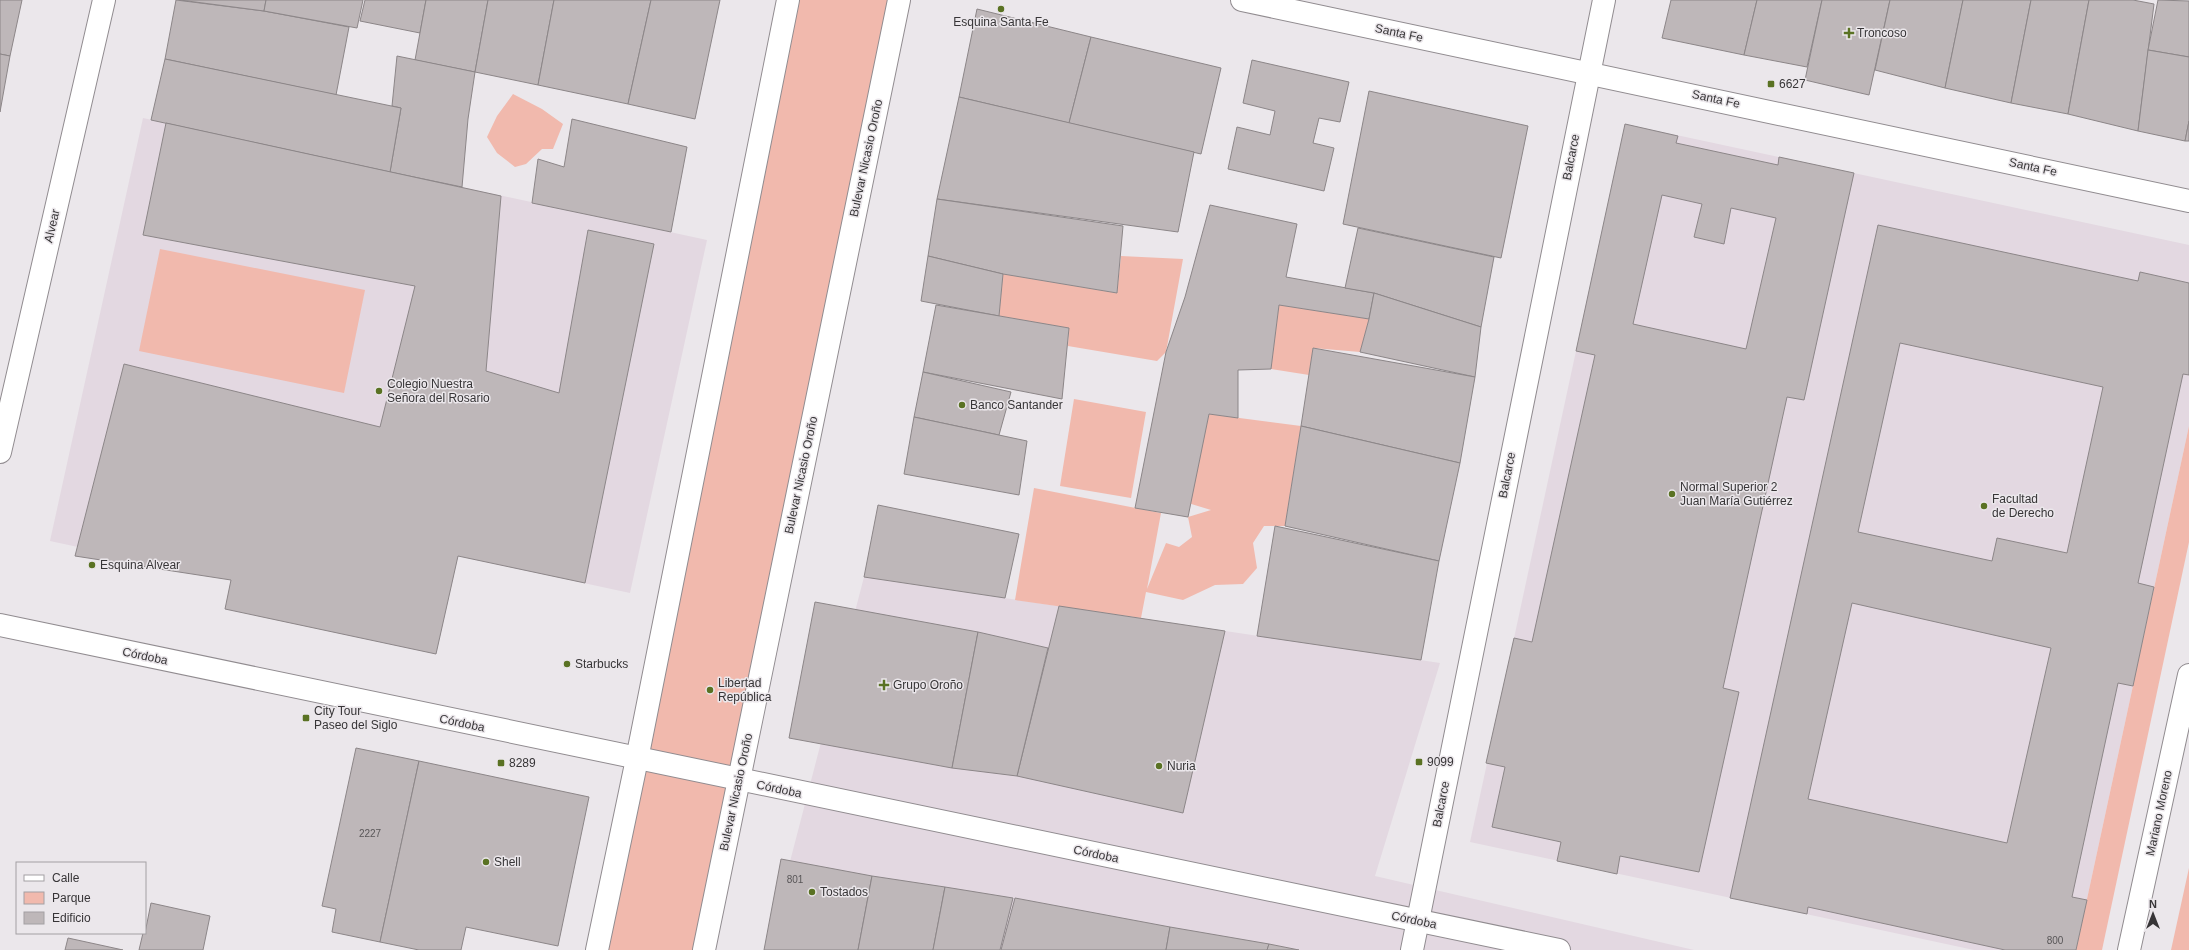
<svg xmlns="http://www.w3.org/2000/svg" width="2189" height="950" viewBox="0 0 2189 950" font-family="Helvetica,sans-serif">
  <style>
    .built { fill: #e3d8e1 }
    .green { fill: #f1b9ad }
    .building { fill: #beb7b9; stroke: #8c8688; fill-rule: evenodd }
    .lines { fill: none; stroke-linecap: round; stroke-linejoin: round }
    .minor-casing { stroke: #918c90; stroke-width: 24 }
    .major-casing { stroke: #918c90; stroke-width: 24 }
    .minor { stroke: #fff; stroke-width: 22 }
    .major { stroke: #fff; stroke-width: 22 }
    .poi-dot { fill: #5a7223; stroke: #ebe7eb; stroke-width: 1.5 }
    .labels { text-anchor: middle; stroke-width: 3; stroke-linejoin: round; paint-order: stroke }
    .number-label { font-size: 10px; fill: #595658 }
    .poi-label { font-size: 12px; fill: #373537; stroke: #ebe7eb; text-anchor: start }
    .street-label { font-size: 12px; fill: #373537; stroke: #ebe7eb }
  </style>
  <rect width="100%" height="100%" fill="#ebe7eb"/>
  <g class="built">
    <polygon points="143,118 707,240 630,593 458,556 436,654 225,609 231,580 50,541"/>
    <polygon points="1625,124 2189,245 2189,426 2076,950 1974,950 1470,842"/>
    <polygon points="864,577 1440,663 1375,876 1694,950 767,950"/>
  </g>
  <g class="green">
    <polygon points="788,0 899,0 704,950 597,950"/>
    <polygon points="513,94 542,109 563,124 553,149 542,149 526,164 515,167 497,153 487,137 497,116"/>
    <polygon points="160,249 365,290 344,393 139,351"/>
    <polygon points="1121,256 1183,259 1166,352 1157,361 1068,346 1069,328 999,316 1003,274 1117,293"/>
    <polygon points="1279,305 1369,319 1360,352 1313,348 1309,375 1271,369"/>
    <polygon points="1074,399 1146,412 1131,498 1060,486"/>
    <polygon points="1209,414 1301,426 1285,526 1264,526 1253,543 1257,568 1243,584 1215,585 1183,600 1146,592 1141,618 1015,600 1034,488 1161,513 1147,589 1166,543 1179,547 1192,537 1188,517 1211,510 1188,503"/>
    <polygon points="2189,426 2189,542 2102,950 2076,950"/>
    <polygon points="2189,868 2189,950 2171,950"/>
  </g>
  <g class="building">
    <polygon points="0,0 22,0 10,56 0,54"/>
    <polygon points="176,0 264,11 349,27 336,95 165,59"/>
    <polygon points="180,0 266,0 264,11"/>
    <polygon points="266,0 363,0 357,28 264,11"/>
    <polygon points="365,0 426,0 420,33 360,21"/>
    <polygon points="426,0 488,0 475,72 415,60"/>
    <polygon points="488,0 554,0 538,85 475,72"/>
    <polygon points="554,0 651,0 628,104 538,85"/>
    <polygon points="651,0 720,0 695,119 628,104"/>
    <polygon points="1671,0 1757,0 1744,55 1662,38"/>
    <polygon points="1757,0 1822,0 1807,67 1744,55"/>
    <polygon points="1822,0 1890,0 1869,95 1805,80"/>
    <polygon points="1890,0 1963,0 1945,88 1875,70"/>
    <polygon points="1963,0 2031,0 2011,103 1945,88"/>
    <polygon points="2031,0 2089,0 2068,114 2011,103"/>
    <polygon points="2089,0 2133,0 2154,4 2138,131 2068,114"/>
    <polygon points="2158,0 2189,1 2189,57 2148,50"/>
    <polygon points="977,9 1091,37 1069,123 959,97"/>
    <polygon points="1091,37 1221,68 1201,154 1069,123"/>
    <polygon points="2148,50 2189,57 2189,121 2185,141 2138,131"/>
    <polygon points="0,54 10,56 0,112"/>
    <polygon points="397,56 475,72 468,119 462,187 390,172 401,108 392,106"/>
    <polygon points="165,59 401,108 390,172 151,120"/>
    <polygon points="1252,60 1349,82 1340,122 1319,118 1313,143 1334,148 1324,191 1228,169 1237,127 1270,135 1275,111 1243,103"/>
    <polygon points="1369,91 1528,126 1501,258 1343,224"/>
    <polygon points="959,97 1194,152 1178,232 937,199"/>
    <polygon points="572,119 687,147 671,232 532,203 538,159 564,167"/>
    <polygon points="2189,121 2189,141 2185,141"/>
    <polygon points="166,123 501,196 486,371 559,393 588,230 654,244 585,583 458,556 436,654 225,609 231,580 75,556 124,364 380,427 415,286 143,235"/>
    <path d="M1625,124L1678,136L1676,143L1778,165L1779,157L1854,173L1804,400L1787,397L1723,688L1739,692L1699,872L1620,856L1617,874L1585,867L1557,861L1561,842L1492,827L1505,767L1486,763L1514,638L1532,642L1595,355L1576,351ZM1662,195L1702,204L1694,237L1724,244L1731,208L1776,218L1746,349L1633,324Z"/>
    <polygon points="937,199 1123,226 1117,293 1003,274 928,256"/>
    <polygon points="1210,205 1297,224 1286,277 1374,293 1369,319 1279,305 1271,369 1238,370 1238,418 1209,414 1188,517 1135,508 1166,352 1185,297"/>
    <path d="M1878,225L2138,281L2140,272L2189,283V375L2183,374L2138,583L2154,587L2133,686L2118,683L2072,897L2087,900L2076,950H2005L1808,907L1807,914L1730,898ZM1900,343L2103,387L2067,553L1997,538L1992,561L1858,532ZM1852,603L2051,648L2007,843L1808,799Z"/>
    <polygon points="1358,228 1494,257 1481,327 1374,293 1345,288"/>
    <polygon points="928,256 1003,274 999,316 921,301"/>
    <polygon points="1374,293 1481,327 1475,377 1360,352 1369,319"/>
    <polygon points="936,305 1069,328 1062,399 923,372"/>
    <polygon points="1313,348 1475,377 1460,463 1301,426"/>
    <polygon points="923,372 1011,392 999,435 914,417"/>
    <polygon points="914,417 1027,441 1019,495 904,474"/>
    <polygon points="1301,426 1460,463 1439,561 1285,526"/>
    <polygon points="878,505 1019,534 1005,598 864,577"/>
    <polygon points="1275,526 1439,561 1421,660 1257,636"/>
    <polygon points="815,602 978,632 952,768 789,738"/>
    <polygon points="1059,606 1225,631 1183,813 1017,776"/>
    <polygon points="978,632 1048,648 1017,776 952,768"/>
    <polygon points="356,748 419,761 380,942 332,932 336,909 322,906"/>
    <polygon points="419,761 589,797 558,946 466,927 461,950 419,950 380,942"/>
    <polygon points="781,859 872,876 858,950 764,950"/>
    <polygon points="872,876 945,887 933,950 858,950"/>
    <polygon points="945,887 1013,898 1000,950 933,950"/>
    <polygon points="1015,898 1170,927 1166,950 1001,950"/>
    <polygon points="151,903 210,916 203,950 139,950 143,933 145,933"/>
    <polygon points="1170,927 1269,944 1267,950 1166,950"/>
    <polygon points="68,938 123,950 65,950"/>
    <polygon points="1269,944 1299,950 1267,950"/>
  </g>
  <g class="lines">
    <defs>
      <g id="minor">
        <polyline points="0,452 104,0"/>
        <polyline points="1412,950 1604,0"/>
      </g>
      <g id="major">
        <polyline points="1242,0 2189,201"/>
        <polyline points="0,625 1559,950"/>
        <polyline points="597,950 637,759 788,0"/>
        <polyline points="704,950 899,0"/>
        <polyline points="2129,950 2189,675"/>
      </g>
    </defs>
    <use href="#minor" class="minor-casing"/>
    <use href="#major" class="major-casing"/>
    <use href="#minor" class="minor"/>
    <use href="#major" class="major"/>
  </g>
  <g class="poi-dot">
    <circle cx="1001" cy="9" r="4"/>
    <path d="M1847 27h4v4h4v4h-4v4h-4v-4h-4v-4h4z"/>
    <rect x="1767" y="80" width="8" height="8" rx="2"/>
    <circle cx="379" cy="391" r="4"/>
    <circle cx="962" cy="405" r="4"/>
    <circle cx="1672" cy="494" r="4"/>
    <circle cx="1984" cy="506" r="4"/>
    <circle cx="92" cy="565" r="4"/>
    <circle cx="567" cy="664" r="4"/>
    <path d="M882 679h4v4h4v4h-4v4h-4v-4h-4v-4h4z"/>
    <circle cx="710" cy="690" r="4"/>
    <rect x="302" y="714" width="8" height="8" rx="2"/>
    <rect x="1415" y="758" width="8" height="8" rx="2"/>
    <rect x="497" y="759" width="8" height="8" rx="2"/>
    <circle cx="1159" cy="766" r="4"/>
    <circle cx="486" cy="862" r="4"/>
    <circle cx="812" cy="892" r="4"/>
  </g>
  <g class="labels">
    <g class="number-label">
      <text x="370" y="837">2227</text>
      <text x="795" y="883">801</text>
      <text x="2055" y="944">800</text>
    </g>
    <g class="poi-label">
      <text x="1001" y="26" text-anchor="middle">Esquina Santa Fe</text>
      <text x="1857" y="37">Troncoso</text>
      <text x="1779" y="88">6627</text>
      <text x="387" y="388">Colegio Nuestra<tspan x="387" dy="14">Señora del Rosario</tspan></text>
      <text x="970" y="409">Banco Santander</text>
      <text x="1680" y="491">Normal Superior 2<tspan x="1680" dy="14">Juan María Gutiérrez</tspan></text>
      <text x="1992" y="503">Facultad<tspan x="1992" dy="14">de Derecho</tspan></text>
      <text x="100" y="569">Esquina Alvear</text>
      <text x="575" y="668">Starbucks</text>
      <text x="718" y="687">Libertad<tspan x="718" dy="14">República</tspan></text>
      <text x="893" y="689">Grupo Oroño</text>
      <text x="314" y="715">City Tour<tspan x="314" dy="14">Paseo del Siglo</tspan></text>
      <text x="1427" y="766">9099</text>
      <text x="509" y="767">8289</text>
      <text x="1167" y="770">Nuria</text>
      <text x="494" y="866">Shell</text>
      <text x="820" y="896">Tostados</text>
    </g>
    <g class="street-label">
      <text transform="translate(1399 33) rotate(12)" y="4">Santa Fe</text>
      <text transform="translate(1716 99) rotate(12)" y="4">Santa Fe</text>
      <text transform="translate(1571 157) rotate(-79)" y="4">Balcarce</text>
      <text transform="translate(866 158) rotate(-78)" y="4">Bulevar Nicasio Oroño</text>
      <text transform="translate(2033 167) rotate(12)" y="4">Santa Fe</text>
      <text transform="translate(52 226) rotate(-77)" y="4">Alvear</text>
      <text transform="translate(801 475) rotate(-78)" y="4">Bulevar Nicasio Oroño</text>
      <text transform="translate(1507 475) rotate(-79)" y="4">Balcarce</text>
      <text transform="translate(145 656) rotate(12)" y="4">Córdoba</text>
      <text transform="translate(462 723) rotate(12)" y="4">Córdoba</text>
      <text transform="translate(779 789) rotate(12)" y="4">Córdoba</text>
      <text transform="translate(736 792) rotate(-78)" y="4">Bulevar Nicasio Oroño</text>
      <text transform="translate(1441 804) rotate(-79)" y="4">Balcarce</text>
      <text transform="translate(2159 813) rotate(-78)" y="4">Mariano Moreno</text>
      <text transform="translate(1096 854) rotate(12)" y="4">Córdoba</text>
      <text transform="translate(1414 920) rotate(12)" y="4">Córdoba</text>
    </g>
  </g>
  <rect x="16" y="862" width="130" height="72" fill="#ebe7eb" stroke="#a3a0a3"/>
  <rect x="24" y="875" width="20" height="6" fill="#ffffff" stroke="#a3a0a3"/>
  <text x="52" y="882" font-size="12" fill="#373537">Calle</text>
  <rect x="24" y="892" width="20" height="12" fill="#f1b9ad" stroke="#a3a0a3"/>
  <text x="52" y="902" font-size="12" fill="#373537">Parque</text>
  <rect x="24" y="912" width="20" height="12" fill="#beb7b9" stroke="#a3a0a3"/>
  <text x="52" y="922" font-size="12" fill="#373537">Edificio</text>
  <g transform="translate(2153 914)" stroke="#ebe7eb" stroke-width="3" paint-order="stroke">
  <path d="M0-3L7 15L0 10L-7 15Z" fill="#373537"/>
  <text y="-6" font-size="11" font-weight="bold" text-anchor="middle" fill="#373537">N</text>
  </g>
</svg>
